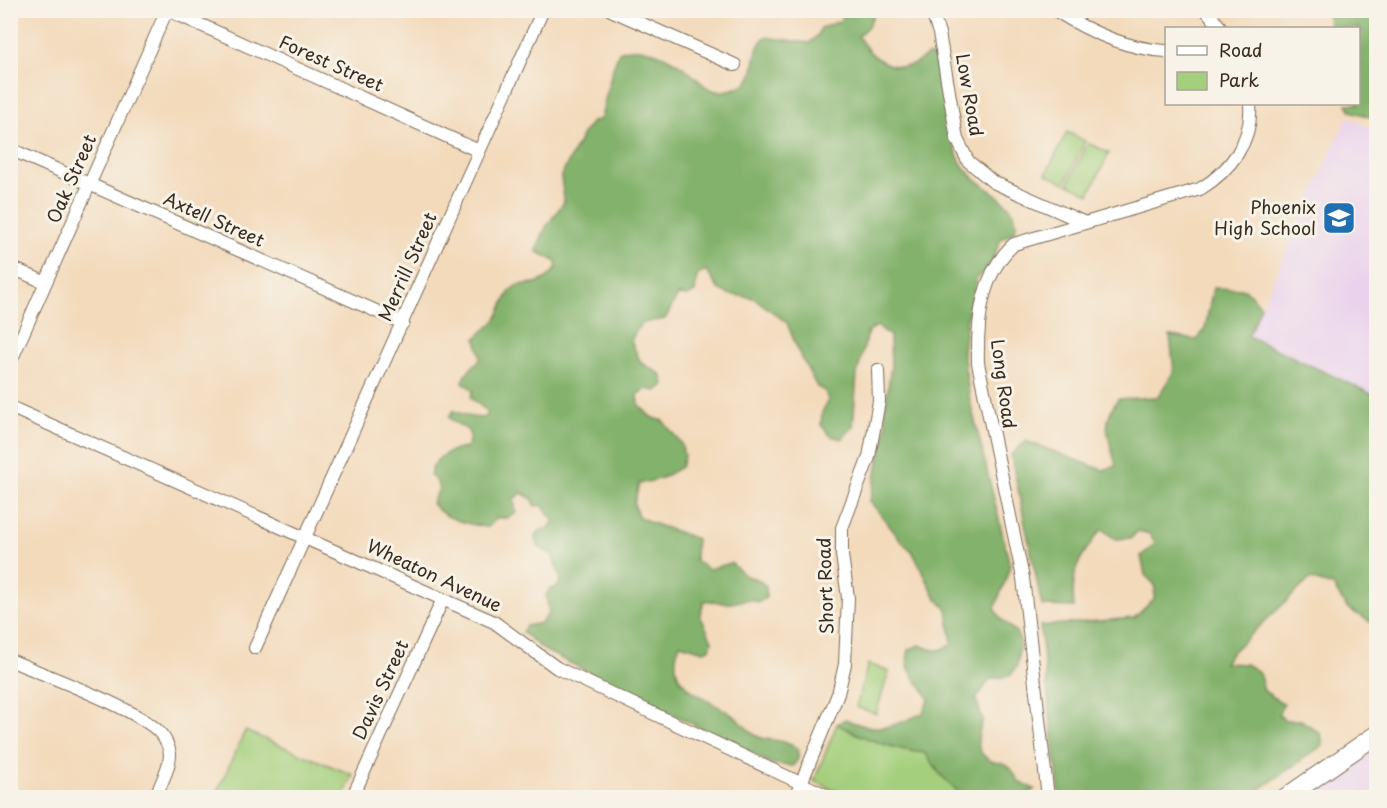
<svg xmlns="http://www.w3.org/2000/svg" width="1387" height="808" viewBox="0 0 1387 808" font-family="'Playpen Sans',sans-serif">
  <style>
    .built { fill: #ead1ed }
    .green { fill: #a4cf7c; stroke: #707c4d; stroke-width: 1.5 }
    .forest { fill: #83b26c; stroke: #5f6e45; stroke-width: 1.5 }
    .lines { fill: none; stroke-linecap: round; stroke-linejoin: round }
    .minor-casing { stroke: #7b6855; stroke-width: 14 }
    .secondary-casing { stroke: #7b6855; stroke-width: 20 }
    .minor { stroke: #fff; stroke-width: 12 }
    .secondary { stroke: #fff; stroke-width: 18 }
    .labels { text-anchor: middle; stroke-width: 6; stroke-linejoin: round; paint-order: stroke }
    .street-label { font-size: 18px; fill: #3b2a1e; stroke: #f7f3e8 }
    .poi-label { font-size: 18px; fill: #3b2a1e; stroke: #f7f3e8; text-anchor: end }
  </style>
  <rect width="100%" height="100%" fill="#f7f3e8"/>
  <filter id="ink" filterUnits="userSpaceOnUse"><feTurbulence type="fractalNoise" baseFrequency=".0167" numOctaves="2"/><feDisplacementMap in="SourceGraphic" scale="12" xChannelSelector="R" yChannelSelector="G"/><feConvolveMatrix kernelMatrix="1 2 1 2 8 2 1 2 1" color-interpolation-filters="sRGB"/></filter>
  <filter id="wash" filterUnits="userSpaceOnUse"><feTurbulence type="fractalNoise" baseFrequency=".008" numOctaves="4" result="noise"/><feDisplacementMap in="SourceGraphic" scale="24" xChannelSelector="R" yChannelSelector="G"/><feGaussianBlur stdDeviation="1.35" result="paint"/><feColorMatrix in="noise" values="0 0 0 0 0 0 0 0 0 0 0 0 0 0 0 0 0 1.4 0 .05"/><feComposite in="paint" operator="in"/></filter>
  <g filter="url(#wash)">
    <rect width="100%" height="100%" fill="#f3dabb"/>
    <g class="built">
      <polygon points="1347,117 1376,130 1376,396 1248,336"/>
      <polygon points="1376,751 1376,797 1308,797"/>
    </g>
    <g class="green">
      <polygon points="1067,132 1085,141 1065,183 1046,174"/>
      <polygon points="1088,143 1109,153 1089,194 1068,184"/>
      <polygon points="868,664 889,671 876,714 856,707"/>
      <path d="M837,724C866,740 893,749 925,753L940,774L964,797H850L814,781Z"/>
      <polygon points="245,731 353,775 343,797 215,797"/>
    </g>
    <g class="forest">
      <path d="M844,11H875L869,25L858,36C869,55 888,72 912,65C918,63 923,58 929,55L935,59C942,71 941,81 943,95C946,118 951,146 963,166C976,187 1024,202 1015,231L1001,239L992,261L977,278L967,318L963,351L970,401L1010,565C1007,581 999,593 995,609L1001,619L1016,632L1020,641L1017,666L1010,676L990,679L976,699L983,721C976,736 974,755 994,762C999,763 1004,763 1008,766C1014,770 1015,777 1019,782L1035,789L1022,797H964L940,774L925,753C893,749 866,740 837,724L845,719C877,734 892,727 923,713L929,699C920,680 902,673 909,650L919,645C933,651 940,653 952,643L947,609L936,598L912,551L902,542L870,501L886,429L885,409L891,366L890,336L877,326L868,332L857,374L853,427L842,439L831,436L821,425L822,413L828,400L825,391L817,387L799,353L787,323L754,298L728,294L718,289L706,270L697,276L695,292L687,296L678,295L665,319C642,324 642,318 631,341L641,363L661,374L664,385L656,391L646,389L638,394L639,405L651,417L663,421L681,443L684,456L681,467L662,478L639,484L634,504L638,516C655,527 677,530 696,539L695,560L708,569L731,563L746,576L757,579L766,586V598L758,602C746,597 741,602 729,603C721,604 713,600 704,601L700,615L712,641L710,649L704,651L680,644C661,687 707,697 734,716C743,722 747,732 759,737C773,742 784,739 798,749V759L793,766L773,764L544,650L522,632L526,626L541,623L549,613L546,595L550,589L557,587L561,580L552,554C541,550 536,548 535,536L541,530L549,528L554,521L542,505L535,506L533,499L521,493L514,499L516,513L507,518H497L488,527C470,525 442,519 432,503L439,489L436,480L430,476C433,457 450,450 466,448C477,426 462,431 449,417L453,411L471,417L485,418L488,412L471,398L473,390L463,382L465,375L481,358L476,339C482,330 491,327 496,319C502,310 505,297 512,289C524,278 538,293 557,267L555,261L536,251L546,227L564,202L561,176L584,132L592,122L601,119C606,96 610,73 619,52C640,43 665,55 683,67C692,73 699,82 708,88C718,94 734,90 743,85C760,76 749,52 765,37L809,43L818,35L821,28L840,21Z"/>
      <polygon points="1326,11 1376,11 1376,119 1351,111 1347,104 1358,104 1358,28 1331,28"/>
      <path d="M1213,288L1245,289L1261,306L1248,336L1376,396V622L1372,623L1347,608L1333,586L1310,579L1230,654L1224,663L1246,664L1259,672L1264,691L1284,704L1278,714L1285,720H1301L1321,734L1323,745L1249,797H1060L1040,626L1134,618L1154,599L1155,585L1145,575L1141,556L1155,544L1150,534L1138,531L1131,538L1115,539L1102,529C1080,556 1070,570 1074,607L1042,606L1011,455L1026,441L1103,470L1116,466C1110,438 1099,425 1118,399L1158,397L1174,371L1170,336L1197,340L1205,329Z"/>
    </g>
  </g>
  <g filter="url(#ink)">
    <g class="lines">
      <defs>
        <g id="minor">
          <polyline points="168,10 479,151"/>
          <polyline points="611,10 735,65"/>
          <polyline points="931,10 939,33 957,139 968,161 993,182 1083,222"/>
          <path d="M1055,10C1089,32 1126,49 1166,51"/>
          <polyline points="1206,10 1221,28"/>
          <polyline points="10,149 403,323"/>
          <polyline points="10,267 44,282"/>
          <polyline points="10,363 167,10"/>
          <polyline points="10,407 494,622 557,668 832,798"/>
          <polyline points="255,648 543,10"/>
          <path d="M10,660C44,675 139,709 160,733C165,738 169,747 170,754C170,768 160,785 155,798"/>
          <polyline points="352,798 443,599"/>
          <polyline points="795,798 838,694 845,664 848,598 842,555 842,528 869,457 879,401 878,370"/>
          <path d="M1048,798L1023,578L978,363C977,320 981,274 1014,244L1200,189C1230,171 1253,141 1250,104"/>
        </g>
        <polyline id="secondary" points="1285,798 1376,735"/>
      </defs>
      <use href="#minor" class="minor-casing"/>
      <use href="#secondary" class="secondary-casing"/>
      <use href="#minor" class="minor"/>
      <use href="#secondary" class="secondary"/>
    </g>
  </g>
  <defs>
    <symbol id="school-square" viewBox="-11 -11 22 22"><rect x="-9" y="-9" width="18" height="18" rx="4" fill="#1f6fb2" stroke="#f7f3e8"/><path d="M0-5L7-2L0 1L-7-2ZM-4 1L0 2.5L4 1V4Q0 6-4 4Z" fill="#fff"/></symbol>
  </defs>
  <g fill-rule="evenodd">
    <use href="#school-square" x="1320" y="199" width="38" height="38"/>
  </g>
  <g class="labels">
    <g class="street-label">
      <text transform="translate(331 64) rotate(24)" y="6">Forest Street</text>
      <text transform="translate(969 95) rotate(80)" y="6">Low Road</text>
      <text transform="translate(72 179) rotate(-66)" y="6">Oak Street</text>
      <text transform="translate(214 220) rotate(24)" y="6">Axtell Street</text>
      <text transform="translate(408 267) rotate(-66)" y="6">Merrill Street</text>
      <text transform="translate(1003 384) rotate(82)" y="6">Long Road</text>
      <text transform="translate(434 576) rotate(25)" y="6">Wheaton Avenue</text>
      <text transform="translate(826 586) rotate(-92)" y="6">Short Road</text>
      <text transform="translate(381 690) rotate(-65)" y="6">Davis Street</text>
    </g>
    <g class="poi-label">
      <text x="1316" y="214">Phoenix<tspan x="1316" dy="21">High School</tspan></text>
    </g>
  </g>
  <rect width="1387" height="808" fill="none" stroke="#f7f3e8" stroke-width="36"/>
  <rect x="1165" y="27" width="195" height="78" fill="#f7f3e8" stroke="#aca397" stroke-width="1.5"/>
  <rect x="1177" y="46" width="30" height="9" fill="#ffffff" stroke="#aca397" stroke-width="1.5"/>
  <text x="1219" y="57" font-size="18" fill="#3b2a1e">Road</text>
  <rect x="1177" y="72" width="30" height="18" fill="#a4cf7c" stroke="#aca397" stroke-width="1.5"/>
  <text x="1219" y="87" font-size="18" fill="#3b2a1e">Park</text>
</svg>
